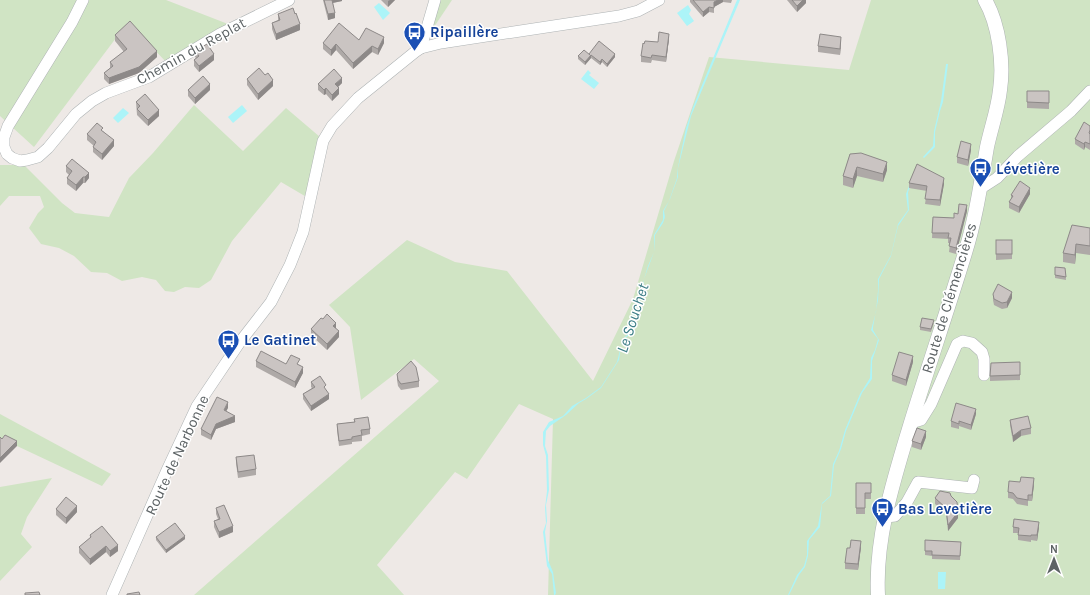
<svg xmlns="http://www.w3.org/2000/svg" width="1090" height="595" viewBox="0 0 1090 595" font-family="Karla,sans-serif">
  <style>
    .green { fill: #d0e4c4 }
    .water { fill: #acf4f8 }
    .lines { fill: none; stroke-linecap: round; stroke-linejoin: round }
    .minor-casing { stroke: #aeb3b4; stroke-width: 12 }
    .tertiary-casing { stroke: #aeb3b4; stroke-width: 15 }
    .minor { stroke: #fff; stroke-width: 11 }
    .tertiary { stroke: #fff; stroke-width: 14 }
    .wall { fill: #aea9a7 }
    .shaded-wall { fill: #8d8988 }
    .building { fill: #cac4c2; stroke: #8d8988 }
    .labels { text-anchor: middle; stroke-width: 3; stroke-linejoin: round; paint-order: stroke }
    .transit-label { font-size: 15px; font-weight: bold; fill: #164399; stroke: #fff; text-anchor: start }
    .street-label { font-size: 15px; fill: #5d6365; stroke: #fff }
    .water-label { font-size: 16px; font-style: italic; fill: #3d7e87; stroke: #fff }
  </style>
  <rect width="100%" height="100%" fill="#eee9e6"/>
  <g class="green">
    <polygon points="0,0 166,0 228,24 168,64 128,22 34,147 0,116"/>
    <polygon points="431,0 452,0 424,42"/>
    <polygon points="871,0 1090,0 1090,595 548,595 553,419 519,404 467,479 455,472 377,565 404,595 194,595 439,381 414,359 361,400 350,327 329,305 407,240 455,262 507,271 593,381 633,299 674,161 709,57 849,70"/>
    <polygon points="194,105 243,151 286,108 327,143 315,202 281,182 232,241 211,280 199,288 185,287 174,292 165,291 156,280 142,277 122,281 107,273 91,272 74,256 59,248 41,244 29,228 38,213 44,207 40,196 9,196 0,206 0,165 24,165 62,203 75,213 109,217 129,178 153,153"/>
    <polygon points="0,414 111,474 102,486 0,438"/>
    <polygon points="52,478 27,517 21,534 32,547 0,581 0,487"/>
  </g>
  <g class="water">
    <polygon points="737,0 740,0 691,116 678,168 678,177 670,199 664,211 665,217 663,223 655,235 654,252 644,279 644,289 633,317 634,325 630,334 624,339 621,346 619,360 601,388 586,399 579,403 566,415 550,426 546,431 545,446 548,455 549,490 546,505 547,521 545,532 548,560 553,572 556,593 555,595 554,595 552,574 547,566 543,532 546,523 545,508 547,491 546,456 543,445 543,432 549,422 563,416 572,406 586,398 601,387 617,362 623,339 629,333 632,325 632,316 643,287 644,279 648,266 654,252 654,235 663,220 663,211 669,201 677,178 678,167 686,128 693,107"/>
    <polygon points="379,3 390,13 383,20 374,7"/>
    <polygon points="688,5 691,10 689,14 694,21 687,26 677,13"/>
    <polygon points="946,64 948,64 943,102 940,111 935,132 935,147 924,158 923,157 933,146 934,131 941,101"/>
    <polygon points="588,70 591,73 589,75 599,83 594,89 581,79"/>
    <polygon points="242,105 247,111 233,123 228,117"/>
    <polygon points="123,108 129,113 118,123 113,118"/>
    <polygon points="917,165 919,166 908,192 909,210 898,226 891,256 879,279 878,300 873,327 873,330 879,340 872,361 872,379 862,393 846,431 841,449 834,465 831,496 822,504 820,527 809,540 808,556 805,567 799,575 789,595 788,595 797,575 804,566 807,555 807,541 818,526 822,503 830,496 833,464 839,451 845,430 860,394 870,378 871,358 875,350 878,339 871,330 876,312 878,291 878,279 891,255 898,224 908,210 906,194"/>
    <polygon points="938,572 946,572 945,589 938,589"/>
  </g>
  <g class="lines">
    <defs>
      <g id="minor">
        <polyline points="83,0 72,22 8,126 4,137 4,147 7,154 12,158 20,161 27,160 38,157 48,148 76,114 92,101 106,93 149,77 220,34 289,0"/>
        <polyline points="421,48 435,0"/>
        <polyline points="980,189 997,178 1018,156 1071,111 1090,91"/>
        <polyline points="911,423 921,420 931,404 957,344 963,341 972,343 982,352 984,359 984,375"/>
        <polyline points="886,517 895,516 907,502 918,482 972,488 974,480"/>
        <polyline points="112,595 168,468 197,406 240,342 271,302 290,265 303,232 323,141 332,126 358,98 415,52 421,48 441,43 619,16 638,11 659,0"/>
      </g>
      <path id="tertiary" d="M878,595C875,539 893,482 909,429C927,370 947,312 965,253C976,218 981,182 987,147C991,128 998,109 1000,90C1004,63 999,24 985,0"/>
    </defs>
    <use href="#minor" class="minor-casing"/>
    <use href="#tertiary" class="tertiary-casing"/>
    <use href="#minor" class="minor"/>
    <use href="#tertiary" class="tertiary"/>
  </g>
  <g class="wall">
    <polygon points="323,0 342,0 342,1 333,3 335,18 328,20"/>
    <polygon points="381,0 395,0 388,7"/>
    <polygon points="690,0 732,0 731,3 723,2 714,7 714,13 709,12 703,17 690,2"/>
    <polygon points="787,0 806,0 806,3 797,12"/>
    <polygon points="278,14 300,30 276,40 272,29 272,23 278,20"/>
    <polygon points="115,35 157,57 139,73 109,84 104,79 104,73 110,68 110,62 124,52 115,41"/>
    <polygon points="669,39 666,62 652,60 651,63 641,62 641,56 658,42"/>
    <polygon points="359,40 384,43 378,55 372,52 353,69 336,50 331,56 323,49 323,43"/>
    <polygon points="841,43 840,55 818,52 818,46"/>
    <polygon points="195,51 214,60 199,72 194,66 194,60 196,58 195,57"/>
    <polygon points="589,54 615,57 607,67 602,62 600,65 591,58 585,65 578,59 578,56"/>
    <polygon points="265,75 273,86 258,100 247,85 247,79"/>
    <polygon points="342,83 338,87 339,94 332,101 326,94 324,95 318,90 318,84"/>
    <polygon points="188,90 210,90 195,104 188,96"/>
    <polygon points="1027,91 1049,91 1049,109 1027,108"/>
    <polygon points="136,102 159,116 148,126 137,115"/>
    <polygon points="1090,126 1090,150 1085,147 1084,150 1075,144 1075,139"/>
    <polygon points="103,131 114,146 102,160 93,152 93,147 94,146 87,140 87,134"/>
    <polygon points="971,150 968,166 957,163 957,157"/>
    <polygon points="850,154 887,170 883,182 857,176 853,188 843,185 843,176"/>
    <polygon points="66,166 89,178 85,183 83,183 76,191 67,184 67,178 69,175 66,172"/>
    <polygon points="909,183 944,184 940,206 925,204 927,191 909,188"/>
    <polygon points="1030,194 1019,213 1009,208 1009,202 1011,199 1011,195"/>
    <polygon points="967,211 956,254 949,252 950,243 948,243 948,239 932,238 933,217 954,218 958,214"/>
    <polygon points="1090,228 1090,255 1076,253 1075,264 1063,262 1063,253"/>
    <polygon points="996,240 1012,240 1012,259 996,260"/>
    <polygon points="1055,267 1065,268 1066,280 1055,278"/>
    <polygon points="993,294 1012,298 1007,308 1002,309 994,305 993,300"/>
    <polygon points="934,323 931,332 920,330 920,327"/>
    <polygon points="336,328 339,337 327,350 311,335 311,329"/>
    <polygon points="256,361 286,364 300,365 303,373 295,388 256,367"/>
    <polygon points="913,362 906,386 892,381 892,375"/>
    <polygon points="1020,362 1020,380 990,381 990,376"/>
    <polygon points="397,374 419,381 419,387 401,390 398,386 397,380"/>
    <polygon points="311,382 326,390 329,399 311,411 303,399 303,394 312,388 311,387"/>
    <polygon points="228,408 226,411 235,422 216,429 211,440 201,435 201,429"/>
    <polygon points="976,414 971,430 959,426 959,429 951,427 951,421"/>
    <polygon points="354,419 370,429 370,434 362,436 362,441 352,442 352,444 339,446 337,430 337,424 354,422"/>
    <polygon points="1010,420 1031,428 1031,434 1021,436 1013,442 1010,425"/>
    <polygon points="926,437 921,450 912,447 912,441"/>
    <polygon points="236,457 256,469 256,475 238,478 236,463"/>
    <polygon points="856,483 871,483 871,499 865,499 865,514 856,514"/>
    <polygon points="1034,484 1032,501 1028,501 1028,506 1017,504 1013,499 1008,498 1008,492"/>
    <polygon points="951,496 958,518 948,531 946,514 935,504 935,498"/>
    <polygon points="216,508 233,532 219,538 214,527 214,521 218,519 216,514"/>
    <polygon points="56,509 77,512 66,524 56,515"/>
    <polygon points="1013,527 1039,527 1037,541 1031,540 1031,542 1018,540 1018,533 1013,533"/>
    <polygon points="90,535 118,551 110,557 106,552 90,565 79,553 79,547 90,538"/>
    <polygon points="156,537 185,539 166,553 156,540"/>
    <polygon points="925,540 961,542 960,560 932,559 932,556 925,555"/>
    <polygon points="861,547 858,570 845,569 845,563 850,548"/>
  </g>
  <g class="shaded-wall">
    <polygon points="332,0 342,0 342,1 332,3"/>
    <polygon points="390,0 395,0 388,7 388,1"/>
    <polygon points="718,0 723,0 723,2 714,7 714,13 714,2"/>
    <polygon points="803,0 806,0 806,3 797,12 797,6"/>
    <polygon points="709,7 709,12 703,17 703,12"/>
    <polygon points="335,13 335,18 328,20 328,14"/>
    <polygon points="300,24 300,30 276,40 276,34"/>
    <polygon points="669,34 669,39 666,62 666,57"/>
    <polygon points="384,37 384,43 378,55 378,49"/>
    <polygon points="841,37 841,43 840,55 840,49"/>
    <polygon points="336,44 336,50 331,56 331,50"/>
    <polygon points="372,46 372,52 353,69 353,63"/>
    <polygon points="157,51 157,57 139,73 109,84 109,78"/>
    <polygon points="214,54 214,60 199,72 199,66"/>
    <polygon points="615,54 615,57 607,67 607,64"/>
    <polygon points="591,55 591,58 585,65 585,62"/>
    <polygon points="602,59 602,62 600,65 600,62"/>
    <polygon points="342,78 342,83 335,90 335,84"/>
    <polygon points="273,80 273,86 258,100 258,94"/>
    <polygon points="210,84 210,90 195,104 195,98"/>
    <polygon points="326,88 326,94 324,95 324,90"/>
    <polygon points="339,88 339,94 332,101 332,95"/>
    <polygon points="159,110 159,116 148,126 148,120"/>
    <polygon points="114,140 114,146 102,160 102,154"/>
    <polygon points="1085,142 1085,147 1084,150 1084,144"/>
    <polygon points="971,144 971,150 968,166 968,160"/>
    <polygon points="887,162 887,170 883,182 883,174"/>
    <polygon points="857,167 857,176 853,188 853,179"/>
    <polygon points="89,173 89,178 85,183 85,177"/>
    <polygon points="83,177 83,183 76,191 76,185"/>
    <polygon points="944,178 944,184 940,206 940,200"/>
    <polygon points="1030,188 1030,194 1019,213 1019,207"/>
    <polygon points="967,205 967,211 956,254 956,248"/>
    <polygon points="1076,244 1076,253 1075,264 1075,255"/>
    <polygon points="1012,292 1012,298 1007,308 1007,302"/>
    <polygon points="336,323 336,328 333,332 333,326"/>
    <polygon points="339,331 339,337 327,350 327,344"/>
    <polygon points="913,356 913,362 906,386 906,380"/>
    <polygon points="303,367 303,373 295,388 295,382"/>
    <polygon points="329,394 329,399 311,411 311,406"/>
    <polygon points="228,402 228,408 224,415 224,410"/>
    <polygon points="976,409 976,414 971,430 971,425"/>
    <polygon points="235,416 235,422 216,429 211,440 211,435 216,424"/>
    <polygon points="1021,430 1021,436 1013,442 1013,436"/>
    <polygon points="926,431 926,437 921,450 921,444"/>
    <polygon points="17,441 17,446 0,463 0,458"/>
    <polygon points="1034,478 1034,484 1032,501 1032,495"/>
    <polygon points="77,506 77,512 66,524 66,518"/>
    <polygon points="958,512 958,518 948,531 948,525"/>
    <polygon points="1039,522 1039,527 1037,541 1037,535"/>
    <polygon points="233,526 233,532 219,538 219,532"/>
    <polygon points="185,536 185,539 166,553 166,550"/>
    <polygon points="861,541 861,547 858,570 858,564"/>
    <polygon points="118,545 118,551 110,557 110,551"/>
    <polygon points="106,546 106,552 90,565 90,559"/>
  </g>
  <g class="building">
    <polygon points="324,0 332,0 335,13 328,14"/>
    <polygon points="693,0 718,0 714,2 714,8 709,7 703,12"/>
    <polygon points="792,0 803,0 797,6"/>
    <polygon points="293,8 295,14 296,13 300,24 276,34 272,23 280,20 278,14"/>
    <polygon points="130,21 157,51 139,67 109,78 104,73 113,66 110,62 127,49 115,35"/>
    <polygon points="339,23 359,40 366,28 384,37 378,49 372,46 353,63 336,44 331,50 323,43"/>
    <polygon points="659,32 669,34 666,57 652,55 651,58 641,56 643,43 644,44 645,41 658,42"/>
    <polygon points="820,34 841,37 840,49 818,46"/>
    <polygon points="599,41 615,54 607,64 602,59 600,62 591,55 585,62 578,56 584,50 590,55 589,54"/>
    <polygon points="207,44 214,54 199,66 194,60 199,56 195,51"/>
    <polygon points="259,68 265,75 268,73 273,80 258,94 247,79"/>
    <polygon points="334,69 342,78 335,84 339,88 332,95 326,88 324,90 318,84"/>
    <polygon points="203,76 210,84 195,98 188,90"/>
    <polygon points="1027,91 1049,91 1049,103 1027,102"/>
    <polygon points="145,94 159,110 148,120 137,109 140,106 136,102"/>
    <polygon points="1084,122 1090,126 1090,130 1089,133 1090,134 1090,144 1085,142 1084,144 1075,139"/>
    <polygon points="97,123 103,128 101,130 114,140 102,154 93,147 96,142 87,134"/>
    <polygon points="961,141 971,144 968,160 957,157"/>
    <polygon points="861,153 887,162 883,174 857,167 853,179 843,176 850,154"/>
    <polygon points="72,159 89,173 85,177 83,177 76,185 67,178 72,171 66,166"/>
    <polygon points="917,164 944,178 940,200 925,199 927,186 909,183"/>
    <polygon points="1020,181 1030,188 1019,207 1009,202 1013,196 1011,195"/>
    <polygon points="959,204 967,205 956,248 949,246 951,238 948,238 949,233 932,233 933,217 954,218 954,213 958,214"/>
    <polygon points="1072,225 1090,228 1090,246 1076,244 1075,255 1063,253"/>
    <rect x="996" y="240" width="16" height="14"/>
    <polygon points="1055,267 1065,268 1066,277 1055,275"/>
    <polygon points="998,284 1012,292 1007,302 1002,303 994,299 993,294"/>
    <polygon points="327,314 336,323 333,326 339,331 327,344 311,329 321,318 323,319"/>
    <polygon points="922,318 934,320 931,329 920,327"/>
    <polygon points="261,351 286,364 291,355 300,359 297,364 303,367 295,382 256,361"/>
    <polygon points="899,352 913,356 906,380 892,375"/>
    <polygon points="411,361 416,367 419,381 401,384 398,380 397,374"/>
    <polygon points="1020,362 1020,375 990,376 991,363"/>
    <polygon points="320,376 326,385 324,387 329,394 311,406 303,394 315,387 311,382"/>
    <polygon points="217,397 228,402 224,410 235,416 216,424 211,435 201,429"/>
    <polygon points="956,403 976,409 971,425 959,421 959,424 951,421"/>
    <polygon points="1028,416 1031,428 1021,430 1013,436 1010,420"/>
    <polygon points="368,417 370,429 361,430 362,435 352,437 352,439 339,441 337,424 355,422 354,419"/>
    <polygon points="917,428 926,431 921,444 912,441"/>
    <polygon points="5,435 17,441 0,458 0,437 2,439"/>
    <polygon points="254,455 256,469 238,472 236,457"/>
    <polygon points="1021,477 1034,478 1032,495 1028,495 1028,500 1017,498 1013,493 1008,492 1009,481 1020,482"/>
    <polygon points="856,483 871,483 871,493 865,493 865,508 856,508"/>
    <polygon points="940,491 950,493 951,496 957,502 958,512 948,525 946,508 935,498"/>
    <polygon points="66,497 77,506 66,518 56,509"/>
    <polygon points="224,505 233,526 219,532 214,521 220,519 216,508"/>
    <polygon points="1014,519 1039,522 1037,535 1031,535 1031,536 1018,535 1019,528 1013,527"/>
    <polygon points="175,523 185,536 166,550 156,537"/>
    <polygon points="102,526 118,545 110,551 106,546 90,559 79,547 91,537 90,535"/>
    <polygon points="851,540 861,541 858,564 845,563 847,548 850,548"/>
    <polygon points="925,540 961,542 960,556 932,555 932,551 925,551"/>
    <polygon points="39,592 40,595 25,595 25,593"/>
    <polygon points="139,592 140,595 127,595 127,594"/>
  </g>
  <defs>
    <symbol id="bus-pin" viewBox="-11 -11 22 30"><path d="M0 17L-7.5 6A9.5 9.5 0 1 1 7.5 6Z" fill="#1a4fb4" stroke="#fff"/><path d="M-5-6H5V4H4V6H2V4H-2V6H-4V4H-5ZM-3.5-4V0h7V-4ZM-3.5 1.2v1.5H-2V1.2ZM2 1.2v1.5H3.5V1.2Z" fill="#fff"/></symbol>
  </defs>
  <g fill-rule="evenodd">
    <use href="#bus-pin" x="402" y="20" width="25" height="34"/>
    <use href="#bus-pin" x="968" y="156" width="25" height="34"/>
    <use href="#bus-pin" x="216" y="328" width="25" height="34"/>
    <use href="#bus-pin" x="870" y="496" width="25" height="34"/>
  </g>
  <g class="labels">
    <g class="transit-label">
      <text x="430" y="37">Ripaillère</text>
      <text x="996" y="174">Lévetière</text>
      <text x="244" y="345">Le Gatinet</text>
      <text x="898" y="514">Bas Levetière</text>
    </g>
    <g class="street-label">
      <text transform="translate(191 51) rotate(-29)" y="5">Chemin du Replat</text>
      <text transform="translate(949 298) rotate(-73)" y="5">Route de Clémencières</text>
      <text transform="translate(177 455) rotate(-65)" y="5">Route de Narbonne</text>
    </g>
    <g class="water-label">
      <text transform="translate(632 318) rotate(-72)" y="6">Le Souchet</text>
    </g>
  </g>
  <g transform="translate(1054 559)" stroke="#ffffff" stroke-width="3" paint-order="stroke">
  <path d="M0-3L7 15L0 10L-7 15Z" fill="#5d6365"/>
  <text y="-6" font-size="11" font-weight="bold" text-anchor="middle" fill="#5d6365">N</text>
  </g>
</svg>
